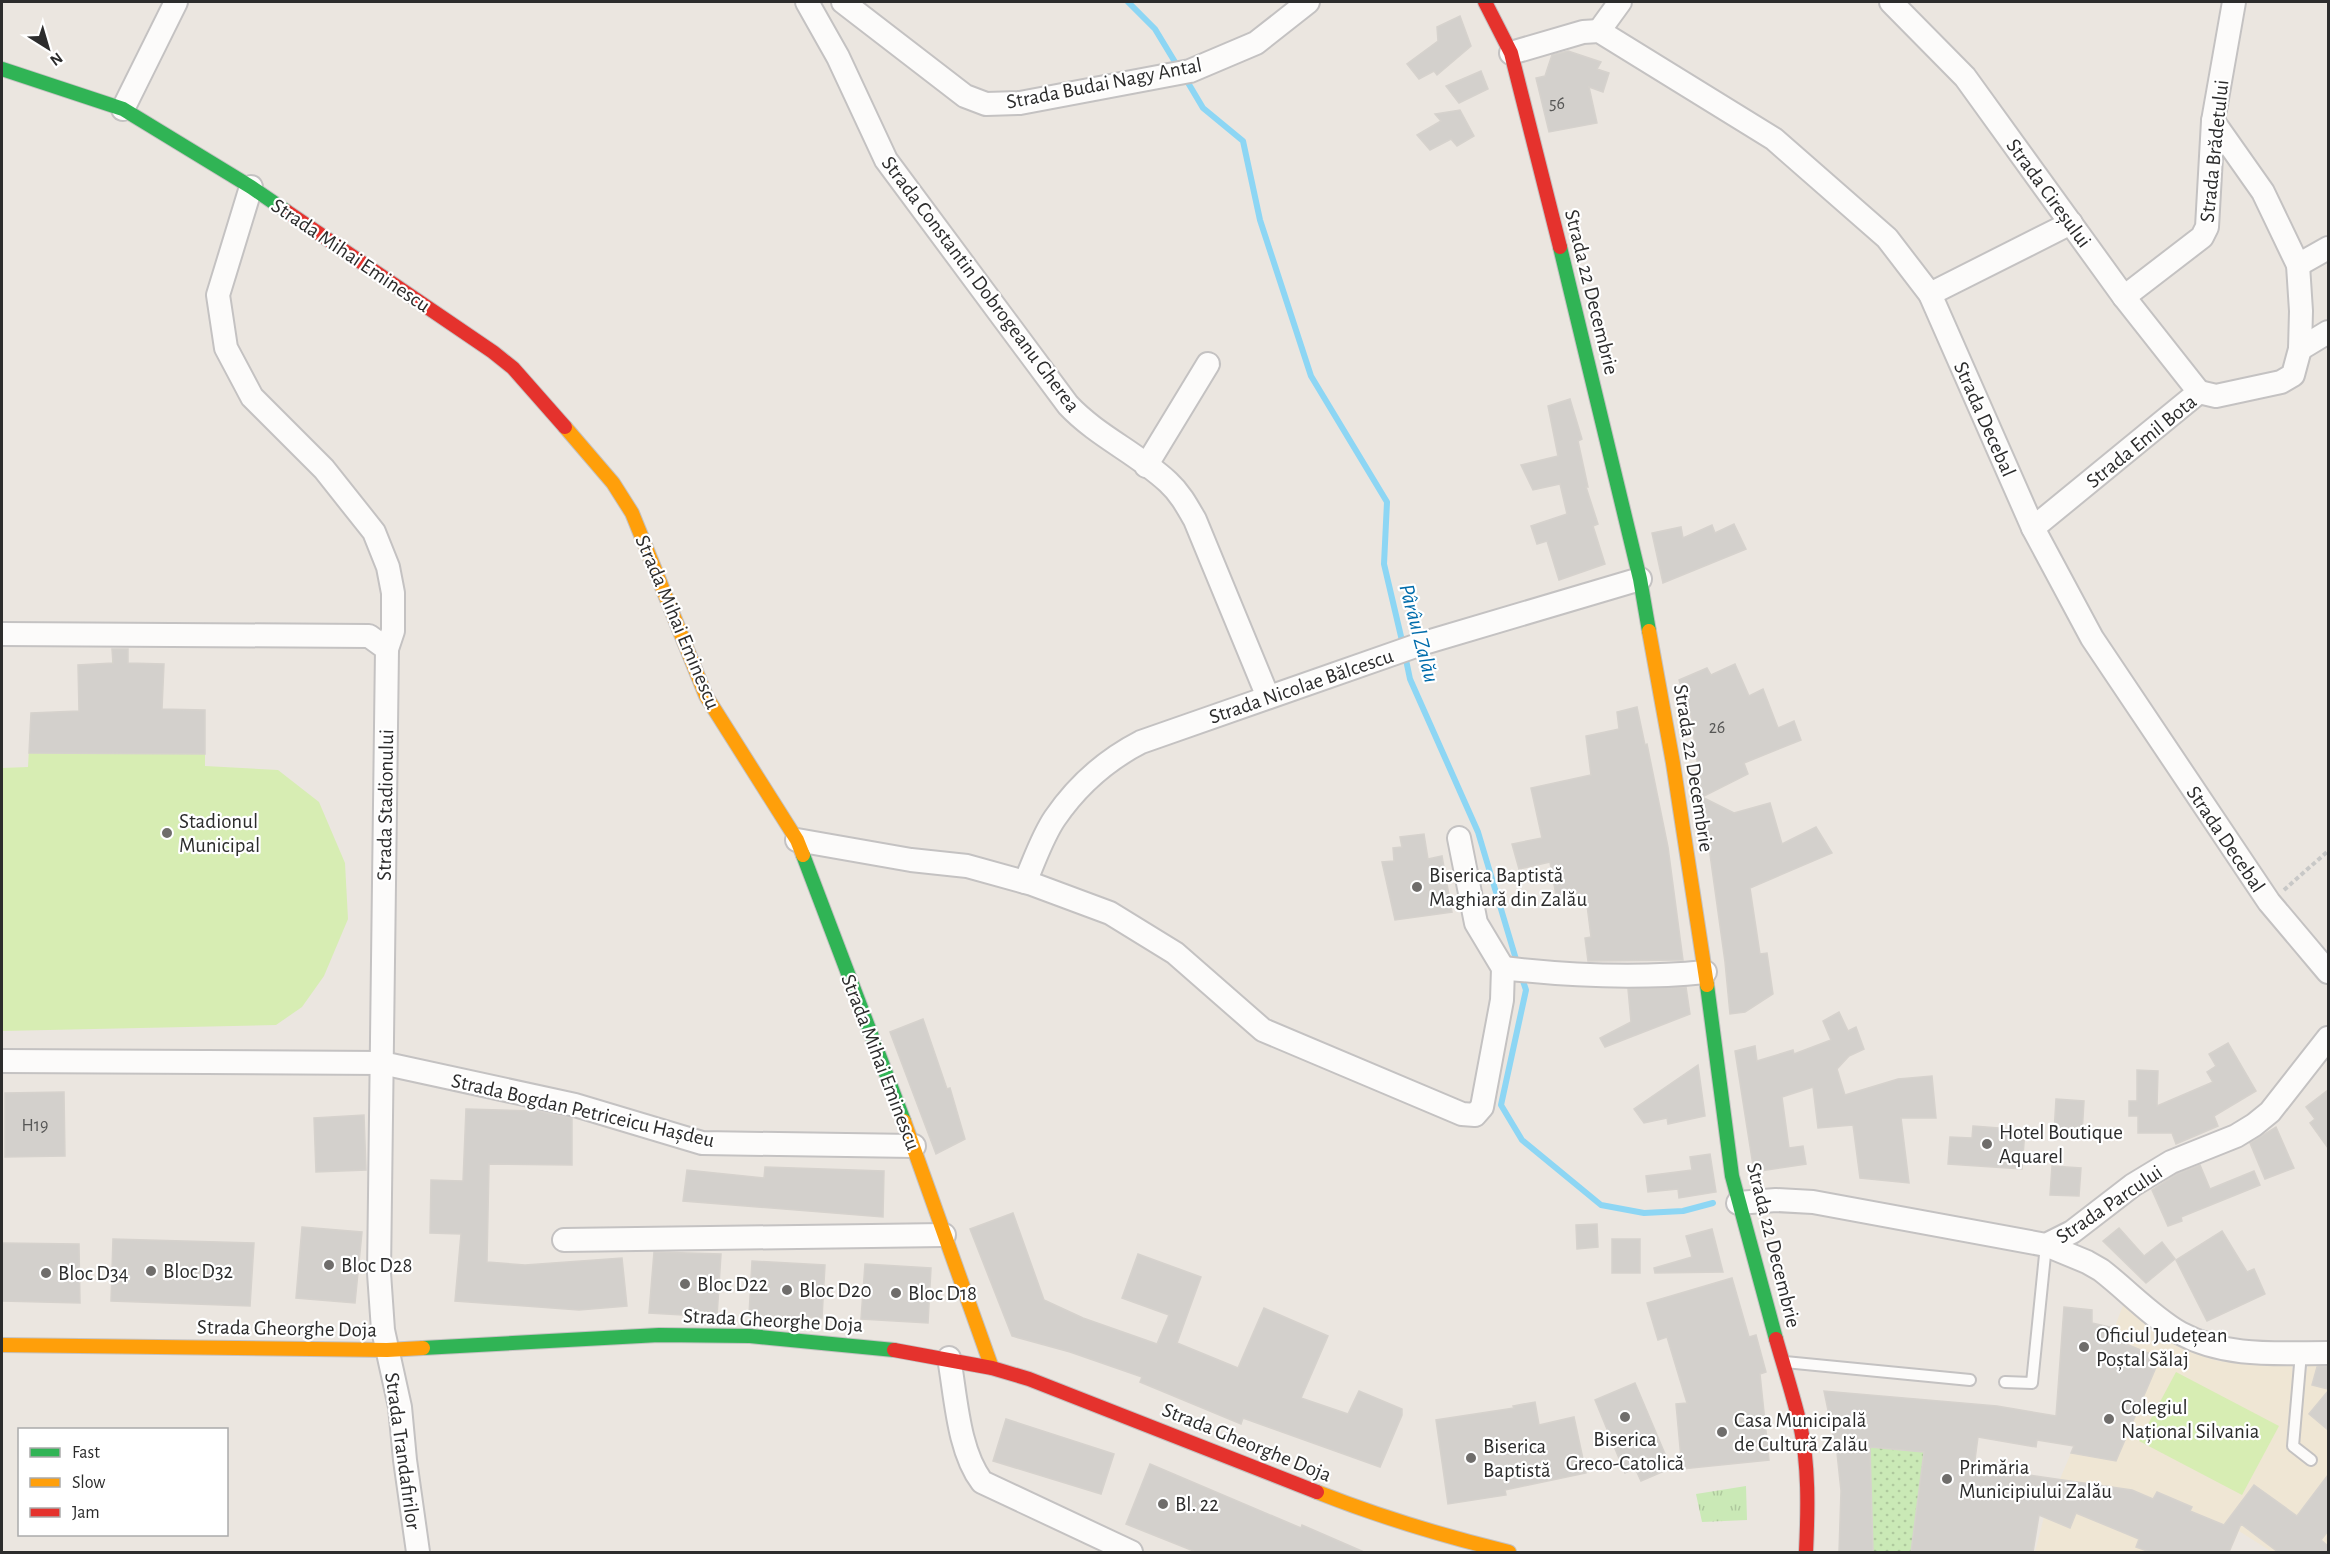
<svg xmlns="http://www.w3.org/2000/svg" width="2330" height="1554" viewBox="0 0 2330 1554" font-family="'Alegreya Sans',sans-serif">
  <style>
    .education { fill: #efe6d4 }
    .grass { fill: url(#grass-tufts) }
    .garden { fill: url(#garden-dots) }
    .pitch { fill: #d7edb3 }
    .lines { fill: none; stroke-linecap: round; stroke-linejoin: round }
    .stream { stroke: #8dd6f4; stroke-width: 6 }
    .building { fill: #d3d0cc; stroke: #d6d2cd; stroke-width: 1.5 }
    .lane-casing { stroke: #c4c2c2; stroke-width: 14 }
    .street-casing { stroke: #c4c2c2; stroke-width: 26 }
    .fast-casing { stroke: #c4c2c2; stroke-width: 16 }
    .slow-casing { stroke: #c4c2c2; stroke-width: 16 }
    .jam-casing { stroke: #c4c2c2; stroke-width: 16 }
    .path { stroke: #c8c8c7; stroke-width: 4; stroke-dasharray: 4.5 3; stroke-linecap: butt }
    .lane { stroke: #fcfbfa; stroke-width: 10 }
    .street { stroke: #fcfbfa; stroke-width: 22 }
    .fast { stroke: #30b455; stroke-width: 14 }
    .slow { stroke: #ff9f0a; stroke-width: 14 }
    .jam { stroke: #e5322d; stroke-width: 14 }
    .poi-dot { fill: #6f6d6b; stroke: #fff; stroke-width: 2 }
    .labels { text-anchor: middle; stroke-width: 4.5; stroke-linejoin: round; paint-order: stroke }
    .number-label { font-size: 18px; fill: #565655 }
    .street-label { font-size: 21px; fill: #2c2c2c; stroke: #fff }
    .poi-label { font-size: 21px; fill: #2c2c2c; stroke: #fff; text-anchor: start }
    .water-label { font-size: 22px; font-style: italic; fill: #006cab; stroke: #fff }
  </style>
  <defs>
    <pattern id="grass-tufts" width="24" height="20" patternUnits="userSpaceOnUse" patternTransform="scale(1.5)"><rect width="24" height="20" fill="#cae9b6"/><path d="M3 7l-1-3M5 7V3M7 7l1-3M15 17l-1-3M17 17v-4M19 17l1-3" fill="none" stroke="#aec89d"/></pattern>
    <pattern id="garden-dots" width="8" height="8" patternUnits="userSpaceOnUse" patternTransform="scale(1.5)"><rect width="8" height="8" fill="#cae9b6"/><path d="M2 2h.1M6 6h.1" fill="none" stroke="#aec89d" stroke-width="1.8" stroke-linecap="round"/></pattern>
  </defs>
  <rect width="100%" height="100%" fill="#ebe6e0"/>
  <polygon class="education" points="2124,1303 2166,1339 2193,1353 2218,1361 2292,1365 2293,1378 2305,1376 2309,1364 2328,1364 2328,1552 2272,1552 2239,1531 2229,1552 2035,1552 2044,1517 2118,1341 2110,1327 2115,1326"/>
  <polygon class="grass" points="1746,1486 1747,1520 1702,1522 1696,1494"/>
  <polygon class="garden" points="1869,1430 1880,1448 1909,1451 1911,1439 1926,1440 1911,1552 1873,1552"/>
  <g class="pitch">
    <polygon points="112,649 128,649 128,663 164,664 162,709 205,710 205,766 278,770 319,802 345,863 348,919 324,976 302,1007 276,1025 2,1031 2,768 28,767 31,713 79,711 78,665 112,663"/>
    <polygon points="2176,1372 2279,1426 2242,1495 2139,1441"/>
  </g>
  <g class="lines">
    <g class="stream">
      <polyline points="1128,2 1155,29 1178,67"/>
      <polyline points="1184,76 1203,108 1243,141 1260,220 1311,376 1387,502 1384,564 1403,645"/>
      <polyline points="1405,655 1410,679 1478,832 1518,966"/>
      <polyline points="1521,975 1526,990 1501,1105 1522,1140 1601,1205 1644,1213 1683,1211 1713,1203"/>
    </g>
  </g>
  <g class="building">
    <polygon points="1460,16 1471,46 1437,75 1434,71 1419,79 1407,64 1438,41 1437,27"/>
    <polygon points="1568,51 1601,62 1597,69 1609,73 1603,92 1589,87 1597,123 1549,132 1536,78 1545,76 1552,55"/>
    <polygon points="1481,71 1488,89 1459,103 1446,86"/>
    <polygon points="1460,110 1474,136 1457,146 1451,139 1430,150 1417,135 1441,121 1435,114"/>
    <polygon points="1570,399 1582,439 1578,441 1588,487 1586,487 1598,524 1593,526 1605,564 1559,580 1547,541 1537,544 1531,526 1567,514 1560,484 1533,490 1521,465 1558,456 1548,406"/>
    <polygon points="1734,524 1746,549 1663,583 1652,533 1681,527 1683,538 1712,525 1715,533"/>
    <polygon points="112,649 128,649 128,663 164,664 162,709 205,710 205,754 29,753 31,713 79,711 78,665 113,663"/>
    <polygon points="1735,664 1749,696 1763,689 1778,728 1794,721 1801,740 1744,763 1748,774 1702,797 1691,716 1679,680 1707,668 1711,675"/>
    <polygon points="1637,707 1645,745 1647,744 1668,847 1683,960 1588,961 1585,938 1591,937 1586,897 1557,901 1550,862 1519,869 1512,844 1542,838 1531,788 1591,775 1586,736 1619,729 1617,712"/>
    <polygon points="1702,797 1734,813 1770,803 1782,844 1816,827 1832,853 1750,888 1760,954 1767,953 1773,994 1745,1012 1730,1014 1725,962"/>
    <polygon points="1424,834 1428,859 1442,856 1452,912 1395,920 1382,862 1394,861 1393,848 1402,847 1400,837"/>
    <polygon points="1686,987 1690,1014 1605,1047 1600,1038 1631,1022 1628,989"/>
    <polygon points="1839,1012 1848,1031 1856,1027 1864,1049 1849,1056 1837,1069 1845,1095 1898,1079 1932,1076 1936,1118 1901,1118 1909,1183 1860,1178 1853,1125 1818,1128 1813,1087 1782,1097 1789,1148 1803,1146 1806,1164 1754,1172 1735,1051 1755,1046 1757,1061 1793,1050 1794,1054 1831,1040 1823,1021"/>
    <polygon points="923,1019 947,1089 950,1088 965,1139 936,1154 890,1032"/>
    <polygon points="2228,1043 2256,1091 2214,1116 2218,1126 2176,1144 2172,1133 2138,1133 2138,1116 2129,1116 2129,1101 2137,1101 2137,1070 2158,1071 2157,1106 2213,1082 2207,1072 2216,1066 2209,1054"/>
    <polygon points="1698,1065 1705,1116 1668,1124 1667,1118 1644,1123 1634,1109"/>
    <polygon points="2328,1090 2328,1148 2310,1123 2315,1119 2306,1107"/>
    <polygon points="64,1092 65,1156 5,1157 5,1093"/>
    <polygon points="2056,1099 2084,1101 2082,1134 2054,1133"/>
    <polygon points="466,1109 537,1111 572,1118 572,1165 489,1164 487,1262 525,1265 622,1258 627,1306 579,1310 455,1301 461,1234 430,1233 431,1180 463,1181"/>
    <polygon points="364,1115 366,1170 316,1172 314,1118"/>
    <polygon points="1973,1126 2025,1130 2022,1169 1948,1164 1950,1137 1972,1138"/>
    <polygon points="2276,1127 2294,1168 2265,1179 2250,1143"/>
    <polygon points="1710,1154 1716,1192 1679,1198 1678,1189 1648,1192 1646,1176 1692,1170 1690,1157"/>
    <polygon points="2200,1165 2210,1189 2254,1171 2260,1185 2181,1217 2182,1221 2168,1226 2152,1190 2177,1174"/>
    <polygon points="2052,1166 2081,1168 2079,1196 2050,1195"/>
    <polygon points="765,1167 884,1171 883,1217 683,1201 687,1170 764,1178"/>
    <polygon points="1013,1213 1044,1300 1083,1318 1157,1344 1169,1315 1122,1298 1138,1254 1201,1277 1177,1343 1238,1368 1264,1308 1328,1336 1301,1398 1348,1414 1359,1391 1402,1409 1402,1415 1380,1467 1243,1418 1241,1424 1140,1382 1142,1377 1070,1352 1012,1336 970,1229"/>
    <polygon points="1597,1224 1598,1247 1577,1249 1576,1225"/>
    <polygon points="302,1227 362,1232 355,1303 296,1298"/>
    <polygon points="2119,1228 2144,1256 2162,1242 2175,1259 2146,1283 2103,1241"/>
    <polygon points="1712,1229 1723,1272 1655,1273 1654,1268 1692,1257 1686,1236"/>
    <polygon points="2222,1231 2247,1272 2254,1269 2265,1294 2207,1321 2176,1260"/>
    <polygon points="113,1239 254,1243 250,1306 111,1301"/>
    <rect x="1612" y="1239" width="28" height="34"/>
    <polygon points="2,1243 79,1244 80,1303 2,1301"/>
    <polygon points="654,1252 721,1254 717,1317 649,1313"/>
    <polygon points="752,1261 825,1265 822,1318 749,1315"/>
    <polygon points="865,1264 931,1268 928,1323 861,1319"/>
    <polygon points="1732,1278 1749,1337 1756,1335 1766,1372 1760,1374 1769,1460 1682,1469 1676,1404 1687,1403 1667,1337 1658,1340 1647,1303"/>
    <polygon points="2064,1307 2092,1310 2092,1323 2110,1327 2109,1337 2160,1358 2116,1461 2071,1453 2074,1446 2037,1440 2036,1447 1978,1437 1974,1467 2132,1490 2153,1499 2157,1492 2192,1507 2190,1511 2224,1525 2254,1485 2297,1516 2328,1475 2328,1531 2321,1540 2328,1546 2328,1552 2278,1552 2241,1524 2229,1552 2150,1552 2136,1547 2139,1539 2076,1513 2070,1528 2039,1515 2033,1552 1911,1552 1924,1452 1870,1447 1873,1552 1839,1552 1841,1491 1837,1453 1824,1391 1997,1406 2056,1416"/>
    <polygon points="2328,1366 2328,1389 2312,1385 2317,1367"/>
    <polygon points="1635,1383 1671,1468 1641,1481 1635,1468 1625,1473 1595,1400"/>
    <polygon points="2328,1391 2328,1430 2309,1414"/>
    <polygon points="1535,1402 1539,1425 1574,1417 1586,1473 1505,1490 1506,1495 1448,1504 1436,1420 1514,1408 1513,1406"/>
    <polygon points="1006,1419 1114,1454 1101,1494 993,1461"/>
    <polygon points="1150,1464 1301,1528 1302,1525 1364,1552 1196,1552 1126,1524"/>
  </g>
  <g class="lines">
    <defs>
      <g id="lane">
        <polyline points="2301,1353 2293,1446 2311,1460"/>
        <polyline points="1785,1362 1970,1380"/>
        <polyline points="2005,1382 2032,1383 2046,1245"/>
      </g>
      <g id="street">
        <path d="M807,2L838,57L886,160L1068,405C1097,436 1137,453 1168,482C1180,493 1187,506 1195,520L1268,697"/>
        <polyline points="843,2 965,96 986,104 1020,103 1190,71 1256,43 1308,2"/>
        <polyline points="1891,2 1965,77 2124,297 2199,392"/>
        <polyline points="1599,31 1620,2"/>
        <polyline points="1511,53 1583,32 1599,31 1774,139 1887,238 1930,294 2033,528 2092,638 2269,902 2328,972"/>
        <polyline points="123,109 176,2"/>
        <polyline points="251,187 218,295 226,348 252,397 324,469 374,532 388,567 393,593 393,631 387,649"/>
        <polyline points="2298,265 2328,248"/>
        <polyline points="1930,294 2071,223"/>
        <polyline points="2124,297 2202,237 2207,227 2213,121 2234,2"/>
        <polyline points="2300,349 2328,332"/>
        <polyline points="2199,392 2216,396 2281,382 2293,375 2300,349 2301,311 2298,265 2263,192 2213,121"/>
        <polyline points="1146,466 1208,364"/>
        <polyline points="2033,528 2199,392"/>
        <polyline points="2,634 369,636 387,649 379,1273 383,1330 400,1407 405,1460 418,1552"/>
        <polyline points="797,840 911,860 967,866 1032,884 1110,913 1175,953 1263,1030 1462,1114 1475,1115 1482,1107 1502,1000 1503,968 1476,923 1459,838"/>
        <path d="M1025,882C1034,862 1042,837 1055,818C1077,786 1106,760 1141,742L1424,643L1640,579"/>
        <path d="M1503,968C1571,976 1637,979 1705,972"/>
        <polyline points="2,1061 382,1063 575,1105 702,1143 914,1146"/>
        <polyline points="1738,1203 1776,1200 1813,1202 2046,1245 2072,1232 2133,1185 2171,1162 2236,1136 2254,1125 2270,1112 2328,1038"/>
        <polyline points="564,1240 944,1235"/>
        <path d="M2046,1245L2087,1262L2101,1270C2127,1290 2152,1317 2180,1333C2226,1358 2278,1353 2328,1353"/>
        <path d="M949,1358C956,1397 958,1450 982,1482L1131,1552"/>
      </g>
      <g id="fast">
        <polyline points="2,69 123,109 251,187 286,211"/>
        <polyline points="1560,247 1640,579 1649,631"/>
        <polyline points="803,855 904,1121"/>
        <polyline points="1707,985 1732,1176 1776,1339"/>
        <polyline points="423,1348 659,1335 750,1336 894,1350"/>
      </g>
      <g id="slow">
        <polyline points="565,427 613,483 632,513 706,696 797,840 803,855"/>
        <polyline points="1649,631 1673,763 1707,985"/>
        <polyline points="904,1121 992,1368"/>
        <polyline points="2,1345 387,1350 423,1348"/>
        <path d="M1317,1492C1380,1517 1443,1536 1509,1552"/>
      </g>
      <g id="jam">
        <polyline points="1485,2 1511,53 1560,247"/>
        <polyline points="286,211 493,352 513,368 565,427"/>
        <path d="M1776,1339C1784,1367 1793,1395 1800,1424C1809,1465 1808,1509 1806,1552"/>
        <polyline points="894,1350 992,1368 1029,1379 1317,1492"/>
      </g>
    </defs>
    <use href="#lane" class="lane-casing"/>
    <use href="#street" class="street-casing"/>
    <use href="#fast" class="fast-casing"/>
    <use href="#slow" class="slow-casing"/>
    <use href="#jam" class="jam-casing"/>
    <polyline class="path" points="2284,890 2328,851"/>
    <use href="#lane" class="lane"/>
    <use href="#street" class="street"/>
    <use href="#fast" class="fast"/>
    <use href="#slow" class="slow"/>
    <use href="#jam" class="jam"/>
  </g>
  <g class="poi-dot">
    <circle cx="167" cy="833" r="6"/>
    <circle cx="1417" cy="887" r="6"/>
    <circle cx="1987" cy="1144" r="6"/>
    <circle cx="329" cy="1265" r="6"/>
    <circle cx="151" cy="1271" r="6"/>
    <circle cx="46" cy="1273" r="6"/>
    <circle cx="685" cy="1284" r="6"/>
    <circle cx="787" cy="1290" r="6"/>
    <circle cx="896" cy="1293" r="6"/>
    <circle cx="2084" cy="1347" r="6"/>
    <circle cx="1625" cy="1417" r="6"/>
    <circle cx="2109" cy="1419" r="6"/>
    <circle cx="1722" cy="1432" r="6"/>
    <circle cx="1471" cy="1458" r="6"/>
    <circle cx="1947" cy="1479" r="6"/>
    <circle cx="1163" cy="1504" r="6"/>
  </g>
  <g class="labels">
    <g class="number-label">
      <text x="1557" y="109">56</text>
      <text x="1717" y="733">26</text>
      <text x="35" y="1131">H19</text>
    </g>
    <g class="street-label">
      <text transform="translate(1104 83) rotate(-11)" y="7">Strada Budai Nagy Antal</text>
      <text transform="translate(2214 151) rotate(-84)" y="7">Strada Brădetului</text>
      <text transform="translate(2049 193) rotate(54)" y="7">Strada Cireșului</text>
      <text transform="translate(351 255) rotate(34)" y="7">Strada Mihai Eminescu</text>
      <text transform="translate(981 284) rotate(53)" y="7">Strada Constantin Dobrogeanu Gherea</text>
      <text transform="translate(1592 292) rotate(76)" y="7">Strada 22 Decembrie</text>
      <text transform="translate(1985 419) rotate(66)" y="7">Strada Decebal</text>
      <text transform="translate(2141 441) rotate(-39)" y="7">Strada Emil Bota</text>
      <text transform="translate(678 622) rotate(67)" y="7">Strada Mihai Eminescu</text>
      <text transform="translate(1301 686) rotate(-19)" y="7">Strada Nicolae Bălcescu</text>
      <text transform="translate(1694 768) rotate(81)" y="7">Strada 22 Decembrie</text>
      <text transform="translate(385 805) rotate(-89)" y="7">Strada Stadionului</text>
      <text transform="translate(2226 839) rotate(56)" y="7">Strada Decebal</text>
      <text transform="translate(881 1062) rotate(69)" y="7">Strada Mihai Eminescu</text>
      <text transform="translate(583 1110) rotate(13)" y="7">Strada Bogdan Petriceicu Hașdeu</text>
      <text transform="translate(2109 1204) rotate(-34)" y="7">Strada Parcului</text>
      <text transform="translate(1774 1245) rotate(76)" y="7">Strada 22 Decembrie</text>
      <text transform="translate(773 1320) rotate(3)" y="7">Strada Gheorghe Doja</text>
      <text transform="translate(287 1328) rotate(1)" y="7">Strada Gheorghe Doja</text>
      <text transform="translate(1247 1442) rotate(22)" y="7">Strada Gheorghe Doja</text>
      <text transform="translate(403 1451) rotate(82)" y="7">Strada Trandafirilor</text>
    </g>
    <g class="poi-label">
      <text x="179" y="828">Stadionul<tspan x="179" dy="24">Municipal</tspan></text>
      <text x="1429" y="882">Biserica Baptistă<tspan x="1429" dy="24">Maghiară din Zalău</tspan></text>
      <text x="1999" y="1139">Hotel Boutique<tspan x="1999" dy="24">Aquarel</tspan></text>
      <text x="341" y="1272">Bloc D28</text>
      <text x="163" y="1278">Bloc D32</text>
      <text x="58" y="1280">Bloc D34</text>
      <text x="697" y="1291">Bloc D22</text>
      <text x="799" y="1297">Bloc D20</text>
      <text x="908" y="1300">Bloc D18</text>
      <text x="2096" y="1342">Oficiul Județean<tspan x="2096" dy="24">Poștal Sălaj</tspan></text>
      <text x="2121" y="1414">Colegiul<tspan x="2121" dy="24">Național Silvania</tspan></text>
      <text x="1734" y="1427">Casa Municipală<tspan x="1734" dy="24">de Cultură Zalău</tspan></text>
      <text x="1625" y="1446" text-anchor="middle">Biserica<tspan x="1625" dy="24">Greco-Catolică</tspan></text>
      <text x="1483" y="1453">Biserica<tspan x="1483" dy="24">Baptistă</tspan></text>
      <text x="1959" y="1474">Primăria<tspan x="1959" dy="24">Municipiului Zalău</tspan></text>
      <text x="1175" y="1511">Bl. 22</text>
    </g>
    <g class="water-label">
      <text transform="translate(1420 633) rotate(75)" y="8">Pârâul Zalău</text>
    </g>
  </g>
  <rect width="2330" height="1554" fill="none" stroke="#2c2c2c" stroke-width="6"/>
  <rect x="18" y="1428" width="210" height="108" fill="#ffffff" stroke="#ababab" stroke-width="1.5"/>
  <rect x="30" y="1448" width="30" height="9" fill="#30b455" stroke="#ababab" stroke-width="1.5"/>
  <text x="72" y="1458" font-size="18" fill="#2c2c2c">Fast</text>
  <rect x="30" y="1478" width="30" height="9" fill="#ff9f0a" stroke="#ababab" stroke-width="1.5"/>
  <text x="72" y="1488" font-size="18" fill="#2c2c2c">Slow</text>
  <rect x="30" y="1508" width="30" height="9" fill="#e5322d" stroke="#ababab" stroke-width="1.5"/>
  <text x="72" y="1518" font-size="18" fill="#2c2c2c">Jam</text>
  <g transform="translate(48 48) rotate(143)" stroke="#ffffff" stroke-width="4.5" paint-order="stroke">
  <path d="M0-4.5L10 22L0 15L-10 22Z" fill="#2c2c2c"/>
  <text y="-9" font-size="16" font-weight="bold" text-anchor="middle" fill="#2c2c2c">N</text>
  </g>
</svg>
